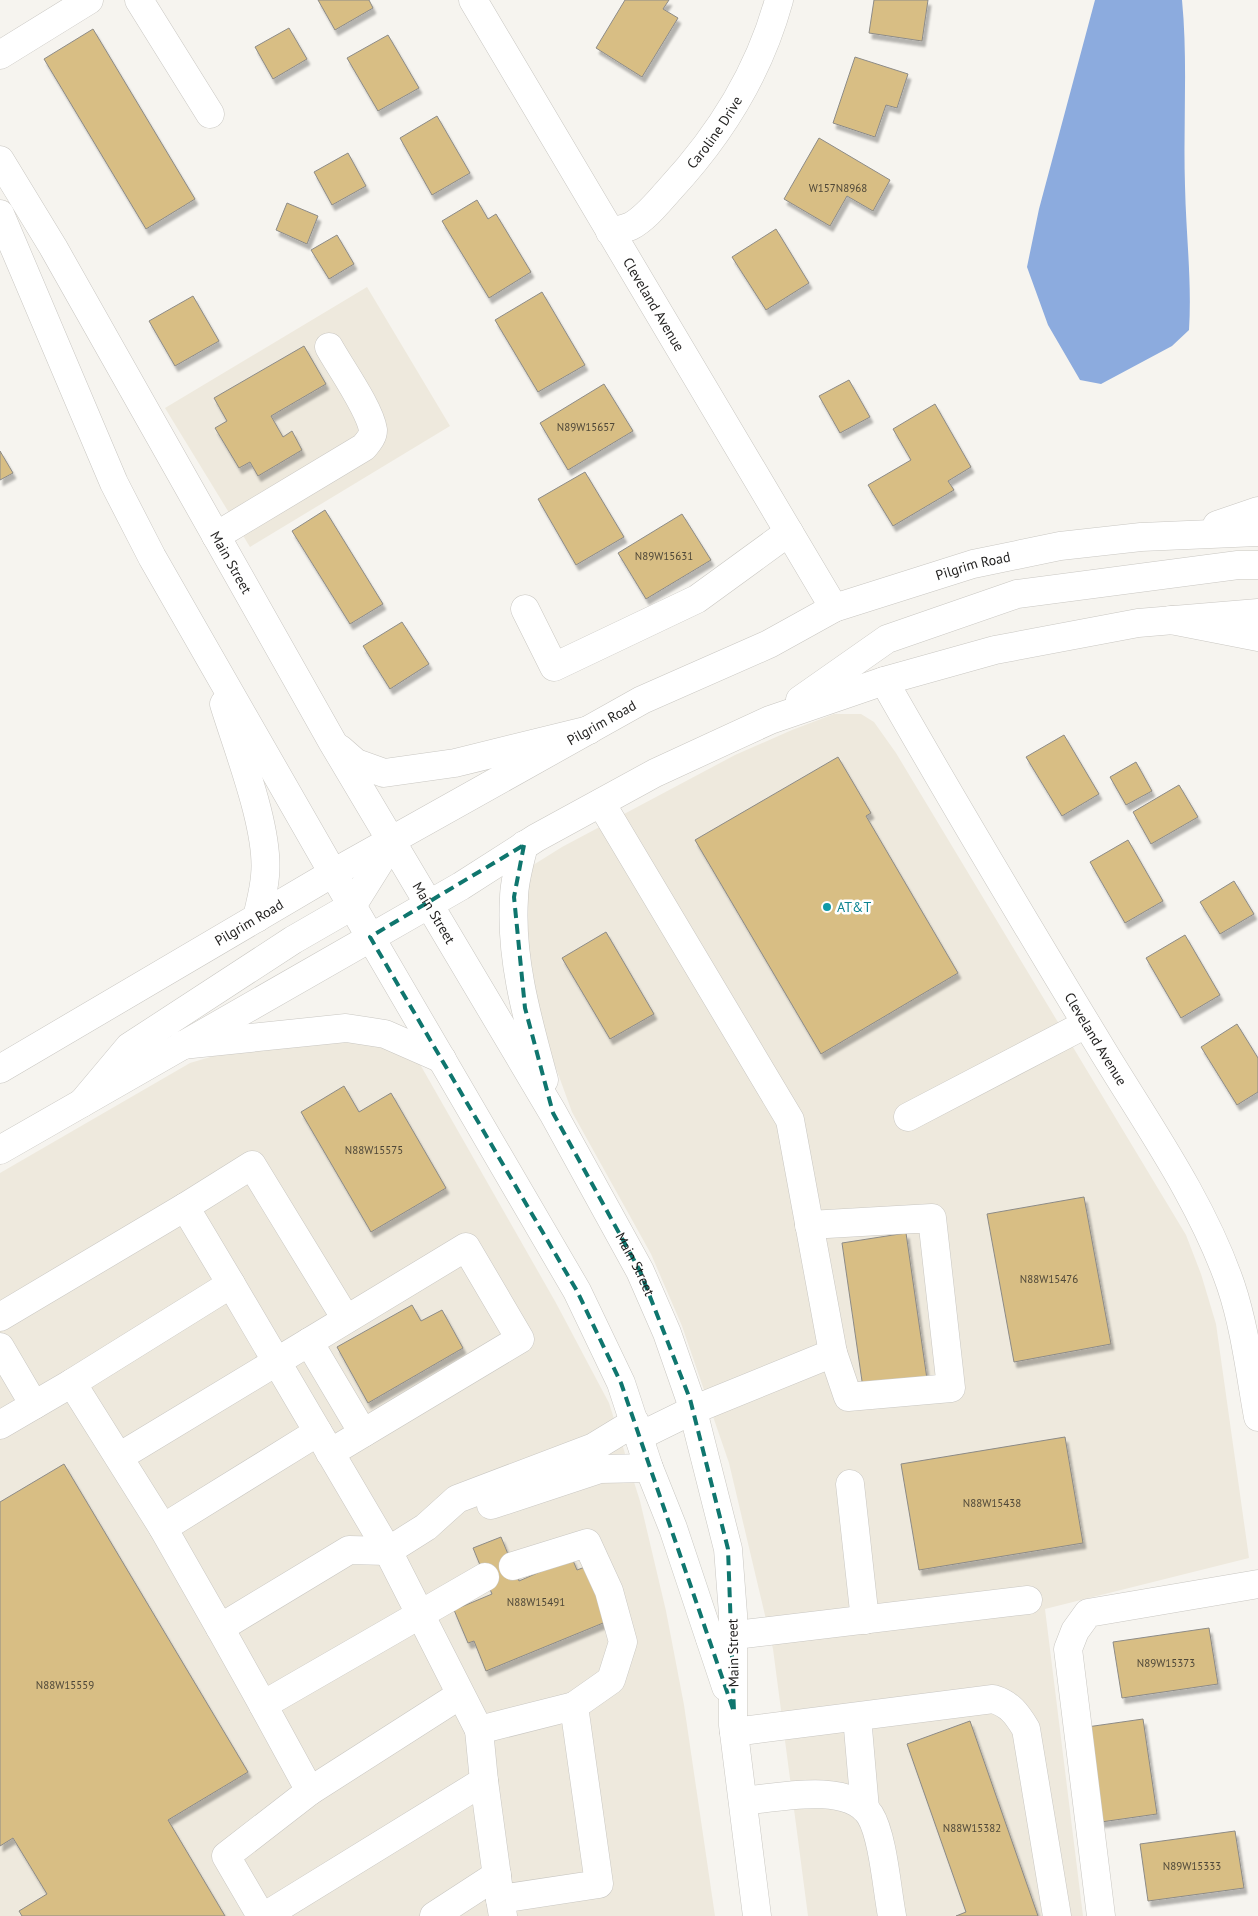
<svg xmlns="http://www.w3.org/2000/svg" width="1258" height="1916" viewBox="0 0 1258 1916" font-family="'PT Sans',sans-serif">
  <style>
    .built { fill: #eee9dd }
    .water { fill: #8cabde }
    .building { fill: #d8be84; stroke: #8d8b87; filter: url(#shadow) }
    .lines { fill: none; stroke-linecap: round; stroke-linejoin: round }
    .minor-casing { stroke: #c9c7c2; stroke-width: 29 }
    .major-casing { stroke: #c9c7c2; stroke-width: 29 }
    .highway-casing { stroke: #c9c7c2; stroke-width: 29 }
    .minor { stroke: #fff; stroke-width: 28 }
    .major { stroke: #fff; stroke-width: 28 }
    .highway { stroke: #fff; stroke-width: 28 }
    .marked { fill: none; stroke: #0f766e; stroke-width: 4; stroke-dasharray: 10 6; stroke-linejoin: round }
    .culture-dot { fill: #0f9aa8; stroke: #fff; stroke-width: 2 }
    .labels { text-anchor: middle; stroke-width: 5; stroke-linejoin: round; paint-order: stroke }
    .number-label { font-size: 11px; fill: #4e4738 }
    .street-label { font-size: 14px; fill: #201f1e; stroke: #fff }
    .culture-label { font-size: 14px; fill: #0d838f; stroke: #fff; text-anchor: start }
  </style>
  <defs>
    <filter id="shadow"><feDropShadow dx="3" dy="5.5" stdDeviation="1" flood-color="#0004"/></filter>
  </defs>
  <rect width="100%" height="100%" fill="#f6f4ef"/>
  <g class="built">
    <polygon points="367,287 450,426 250,547 165,408"/>
    <polygon points="834,714 861,714 874,722 896,753 1186,1235 1201,1274 1216,1324 1249,1558 1045,1609 1083,1916 808,1916 773,1649 729,1463 682,1326 651,1254 572,1112 553,1060 511,911 530,867 562,847 735,755 792,730"/>
    <polygon points="355,1019 417,1059 556,1303 609,1403 640,1501 666,1611 684,1705 715,1916 0,1916 0,1173 190,1063 267,1040"/>
  </g>
  <path class="water" d="M1095,0H1182C1188,62 1183,124 1185,186C1186,234 1192,282 1189,330L1172,346L1101,384L1080,380L1048,325L1027,267L1039,209Z"/>
  <g class="building">
    <polygon points="318,0 369,0 373,8 335,30"/>
    <polygon points="625,0 669,0 663,9 678,18 642,77 596,48"/>
    <polygon points="874,0 928,0 922,41 869,33"/>
    <polygon points="289,28 307,59 273,79 255,47"/>
    <polygon points="93,29 195,199 146,229 44,59"/>
    <polygon points="388,35 419,88 378,111 347,58"/>
    <polygon points="855,57 908,74 897,108 886,105 875,137 833,123"/>
    <polygon points="437,116 470,173 432,195 400,138"/>
    <polygon points="819,138 890,180 873,211 847,196 830,226 784,199"/>
    <polygon points="348,153 366,186 332,205 314,172"/>
    <polygon points="477,200 488,219 496,214 531,272 489,298 442,221"/>
    <polygon points="287,203 318,216 307,244 276,230"/>
    <polygon points="776,229 809,283 766,310 732,257"/>
    <polygon points="337,235 354,264 329,279 311,250"/>
    <polygon points="542,292 585,365 538,392 495,320"/>
    <polygon points="193,296 219,341 175,366 149,321"/>
    <polygon points="304,346 326,384 271,416 283,437 292,431 302,450 258,476 250,462 239,468 215,428 227,421 214,398"/>
    <polygon points="849,380 870,417 840,433 819,396"/>
    <polygon points="604,384 633,431 568,470 540,423"/>
    <polygon points="935,404 971,467 948,481 954,490 893,526 868,485 911,460 893,429"/>
    <polygon points="0,451 13,473 0,480"/>
    <polygon points="585,472 624,537 576,565 538,499"/>
    <polygon points="325,510 383,604 350,624 292,531"/>
    <polygon points="682,514 711,560 646,599 618,553"/>
    <polygon points="402,622 429,664 390,689 363,646"/>
    <polygon points="1064,735 1099,794 1062,816 1026,757"/>
    <polygon points="838,757 871,813 866,816 958,973 821,1054 695,840"/>
    <polygon points="1136,762 1152,791 1126,805 1110,777"/>
    <polygon points="1179,785 1198,817 1151,844 1133,812"/>
    <polygon points="1128,840 1163,901 1125,923 1090,862"/>
    <polygon points="1234,881 1254,914 1220,934 1200,902"/>
    <polygon points="606,932 654,1014 610,1039 562,958"/>
    <polygon points="1185,935 1220,995 1181,1018 1146,958"/>
    <polygon points="1237,1024 1258,1058 1258,1092 1237,1105 1201,1047"/>
    <polygon points="344,1086 359,1112 391,1093 446,1188 371,1232 301,1112"/>
    <polygon points="1084,1197 1111,1344 1014,1362 987,1214"/>
    <polygon points="906,1233 927,1379 863,1388 842,1243"/>
    <polygon points="412,1305 421,1321 442,1310 463,1348 368,1403 337,1347"/>
    <polygon points="1065,1437 1083,1543 919,1570 901,1464"/>
    <polygon points="64,1464 248,1772 168,1820 225,1916 22,1916 19,1911 47,1894 13,1838 0,1846 0,1502"/>
    <polygon points="501,1537 519,1581 572,1558 577,1570 585,1567 608,1621 486,1671 474,1641 468,1643 454,1610 492,1594 473,1548"/>
    <polygon points="1209,1628 1218,1684 1122,1698 1113,1642"/>
    <polygon points="1143,1719 1157,1814 1101,1822 1087,1727"/>
    <polygon points="970,1721 1038,1916 956,1916 966,1912 907,1744"/>
    <polygon points="1235,1831 1244,1888 1148,1901 1140,1844"/>
  </g>
  <g class="lines">
    <defs>
      <g id="minor">
        <polyline points="139,0 210,114"/>
        <path id="s1" d="M473,0L834,608"/>
        <polyline points="0,55 89,0"/>
        <path id="s2" d="M610,232C616,230 625,229 631,226C646,218 659,201 670,189C721,134 759,73 779,0"/>
        <polyline points="1217,525 1258,511"/>
        <path d="M216,536L364,447C368,442 373,437 373,430C370,409 340,367 329,347"/>
        <polyline points="525,609 554,667 697,599 789,532"/>
        <path id="s3" d="M884,681C954,804 1027,926 1101,1048C1147,1124 1202,1201 1231,1286C1245,1328 1250,1373 1258,1417"/>
        <polyline points="800,700 887,639 1017,594 1238,565 1258,565"/>
        <polyline points="601,803 790,1120 833,1353 693,1410"/>
        <path id="s4" d="M0,1069L333,873L642,700L769,644L834,608L973,564L1060,546L1141,537L1258,532"/>
        <polyline points="908,1117 1086,1024"/>
        <polyline points="0,1150 461,886 536,838 655,773 770,720 884,681 995,650 1138,623 1258,613"/>
        <polyline points="185,1207 252,1165 346,1319"/>
        <polyline points="809,1225 932,1218 951,1388 848,1397 833,1353"/>
        <polyline points="231,1284 388,1551 479,1730 574,1706 599,1884 500,1899 503,1916"/>
        <polyline points="0,1317 185,1207 231,1284 72,1383"/>
        <polyline points="309,1342 363,1433"/>
        <polyline points="0,1347 34,1405"/>
        <polyline points="0,1425 72,1383 163,1528 220,1628 349,1550 388,1551 426,1527 457,1499 594,1447 635,1422"/>
        <polyline points="119,1457 466,1247 520,1339 330,1453"/>
        <polyline points="850,1484 865,1620"/>
        <polyline points="491,1505 600,1469 649,1468"/>
        <polyline points="163,1528 318,1432"/>
        <polyline points="513,1566 587,1543 609,1591 623,1642 611,1680 574,1706"/>
        <polyline points="220,1628 263,1705"/>
        <polyline points="710,1638 1028,1600"/>
        <polyline points="857,1717 865,1809"/>
        <path d="M734,1732L993,1699C1010,1704 1017,1714 1026,1729L1057,1916"/>
        <polyline points="484,1781 500,1899"/>
        <polyline points="310,1791 460,1695"/>
        <path d="M743,1801C776,1798 848,1781 870,1815C883,1836 887,1890 892,1916"/>
        <polyline points="261,1916 226,1856 310,1791 263,1705 485,1577"/>
        <polyline points="265,1916 484,1781 479,1730"/>
        <polyline points="434,1916 497,1875"/>
        <polyline points="1101,1916 1068,1649 1075,1631 1088,1613 1258,1584"/>
      </g>
      <g id="major">
        <path id="s5" d="M0,160L53,247L333,743L553,1113L640,1271L667,1333L690,1399L728,1549L733,1614V1725L757,1916"/>
        <polyline points="0,214 114,483 152,557 333,873 577,1291 621,1383 649,1468 673,1528 726,1687"/>
        <path d="M224,704C238,750 270,830 265,876C264,890 260,904 257,918"/>
        <polyline points="340,749 356,763 384,773 455,763 589,730"/>
        <path d="M524,845C520,862 514,881 514,898C510,960 528,1021 544,1080"/>
        <polyline points="182,1045 346,1028 385,1034 442,1059"/>
        <polyline points="82,1103 129,1047 293,940 352,906 392,842"/>
        <polyline points="640,1436 693,1410"/>
      </g>
      <polyline id="highway" points="1171,620 1258,637"/>
    </defs>
    <use href="#minor" class="minor-casing"/>
    <use href="#major" class="major-casing"/>
    <use href="#highway" class="highway-casing"/>
    <use href="#minor" class="minor"/>
    <use href="#major" class="major"/>
    <use href="#highway" class="highway"/>
  </g>
  <path class="marked" d="M524,845L514,897L525,1008L553,1113L640,1271L690,1399L728,1549L734,1712L621,1383L577,1291L370,937Z"/>
  <circle class="culture-dot" cx="827" cy="907" r="5"/>
  <g class="labels">
    <g class="number-label">
      <text x="838" y="192">W157N8968</text>
      <text x="586" y="431">N89W15657</text>
      <text x="664" y="560">N89W15631</text>
      <text x="374" y="1154">N88W15575</text>
      <text x="1049" y="1283">N88W15476</text>
      <text x="992" y="1507">N88W15438</text>
      <text x="536" y="1606">N88W15491</text>
      <text x="1166" y="1667">N89W15373</text>
      <text x="65" y="1689">N88W15559</text>
      <text x="972" y="1832">N88W15382</text>
      <text x="1192" y="1870">N89W15333</text>
    </g>
    <g class="street-label">
      <text dy="5" stroke="none"><textPath href="#s2" startOffset="148">Caroline Drive</textPath></text>
      <text dy="5" stroke="none"><textPath href="#s1" startOffset="354">Cleveland Avenue</textPath></text>
      <text dy="5" stroke="none"><textPath href="#s5" startOffset="464">Main Street</textPath></text>
      <text dy="5" stroke="none"><textPath href="#s4" startOffset="1099">Pilgrim Road</textPath></text>
      <text dy="5" stroke="none"><textPath href="#s4" startOffset="694">Pilgrim Road</textPath></text>
      <text dy="5" stroke="none"><textPath href="#s5" startOffset="869">Main Street</textPath></text>
      <text dy="5" stroke="none"><textPath href="#s4" startOffset="289">Pilgrim Road</textPath></text>
      <text dy="5" stroke="none"><textPath href="#s3" startOffset="416">Cleveland Avenue</textPath></text>
      <text dy="5" stroke="none"><textPath href="#s5" startOffset="1274">Main Street</textPath></text>
      <text transform="translate(733 1653) rotate(-91)" y="5">Main Street</text>
    </g>
    <g class="culture-label">
      <text x="837" y="912">AT&amp;T</text>
    </g>
  </g>
</svg>
